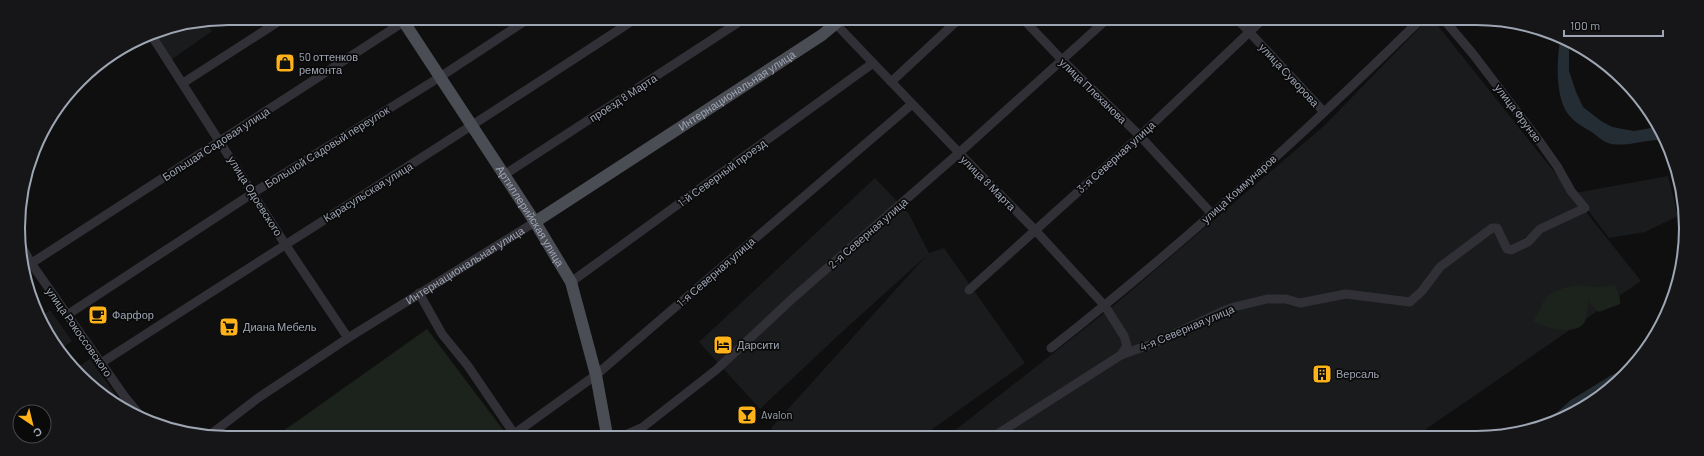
<svg xmlns="http://www.w3.org/2000/svg" width="1704" height="456" viewBox="0 0 1704 456" font-family="Barlow,sans-serif">
  <style>
    .built { fill: #1a1b1d }
    .green { fill: #1b231c }
    .water { fill: #252d34 }
    .lines { fill: none; stroke-linecap: round; stroke-linejoin: round }
    .minor { stroke: #303036; stroke-width: 9 }
    .major { stroke: #4b4d55; stroke-width: 12 }
    .labels { text-anchor: middle; stroke-width: 3.5; stroke-linejoin: round; paint-order: stroke }
    .poi-label { font-size: 11px; fill: #9ea5b3; stroke: #0a0a0b; text-anchor: start }
    .street-label { font-size: 11px; fill: #9ea5b3; stroke: #0a0a0b }
    .rim { fill: none; stroke: #9ea5b3; stroke-width: 2 }
  </style>
  <rect width="100%" height="100%" fill="#0f0f10"/>
  <g class="built">
    <polygon points="206,22 212,31 171,60 154,33"/>
    <polygon points="1425,22 1435,22 1641,281 1416,436 949,435 1112,307 1325,125"/>
    <polygon points="1668,176 1678,216 1645,232 1609,238 1575,193"/>
    <polygon points="875,178 909,214 929,253 944,248 1025,363 924,435 775,435 771,428 925,257 843,331 760,409 699,342"/>
    <polygon points="50,310 72,341 64,347 78,367 90,359 125,408 112,403 61,356 42,316"/>
  </g>
  <g class="green">
    <path d="M1576,285L1599,287L1615,285L1620,298V304L1599,312L1591,305L1589,301C1587,307 1588,317 1584,323C1575,336 1544,328 1533,321C1539,314 1540,306 1545,299C1552,290 1566,287 1576,285Z"/>
    <polygon points="427,329 507,435 279,434"/>
  </g>
  <g class="water">
    <path d="M1560,40L1569,43V71L1576,92L1583,107L1601,121L1612,127L1634,131L1657,127L1662,140C1645,139 1624,148 1608,143C1602,141 1595,134 1590,131C1583,127 1573,121 1568,114C1555,96 1557,61 1560,40Z"/>
    <polygon points="1629,367 1631,367 1624,377 1597,389 1573,408 1562,418 1544,424 1571,400 1610,376"/>
  </g>
  <g class="lines">
    <g class="minor">
      <polyline points="832,20 966,160 1035,230 1105,306 1124,336 1127,346 1121,355"/>
      <polyline points="1024,20 1062,60 1140,136 1212,214"/>
      <polyline points="1239,21 1324,112"/>
      <polyline points="150,33 285,244 348,338"/>
      <polyline points="891,82 958,20"/>
      <polyline points="183,83 284,18"/>
      <polyline points="504,175 742,20"/>
      <polyline points="22,247 31,263 125,397 139,414"/>
      <polyline points="24,268 408,19"/>
      <polyline points="571,282 873,63"/>
      <polyline points="969,290 1140,136 1261,21"/>
      <polyline points="419,293 442,334 468,366 515,435"/>
      <polyline points="67,315 253,193 440,77 528,19"/>
      <path d="M1051,348C1180,247 1302,136 1418,22"/>
      <path d="M101,363C279,248 458,136 635,19"/>
      <path id="s1" d="M211,434L258,398L348,338L535,222"/>
      <polyline points="514,434 596,375 912,104"/>
      <polyline points="625,435 643,427 716,370 793,298 959,153 1105,21"/>
      <polyline points="996,435 1121,355 1157,342 1221,312 1234,307 1267,299 1286,299 1300,303 1346,294 1410,302 1422,291 1440,267 1492,228 1497,228 1507,249 1511,250 1528,242 1540,229 1585,208 1571,191 1557,166 1540,142 1473,54 1446,22"/>
    </g>
    <g class="major">
      <path id="s2" d="M402,19L535,222L571,282L596,375L607,435"/>
      <path id="s3" d="M535,222L822,35L840,20"/>
    </g>
  </g>
  <defs>
    <symbol id="shop-square" viewBox="-11 -11 22 22"><rect x="-9" y="-9" width="18" height="18" rx="4" fill="#ffb318" stroke="#0a0a0b"/><path d="M-5-2.5h2.3a2.7 3.5 0 0 1 5.4 0H5L5.5 6h-11ZM-1.5-2.5h3a1.5 2.3 0 0 0-3 0Z" fill="#111"/></symbol>
    <symbol id="cafe-square" viewBox="-11 -11 22 22"><rect x="-9" y="-9" width="18" height="18" rx="4" fill="#ffb318" stroke="#0a0a0b"/><path d="M-5.5-4.5H6V0H3Q3 3.5 0 3.5H-2.5Q-5.5 3.5-5.5 0ZM3-3.2v2h1.7v-2ZM-6 4.5H4V6H-6Z" fill="#111"/></symbol>
    <symbol id="supermarket-square" viewBox="-11 -11 22 22"><rect x="-9" y="-9" width="18" height="18" rx="4" fill="#ffb318" stroke="#0a0a0b"/><path d="M-6-5.5h2.5l.6 2H6L4.5 2H-2.5L-4.4-4H-6ZM-1.5 3.2a1.3 1.3 0 1 0 .1 0ZM3 3.2a1.3 1.3 0 1 0 .1 0Z" fill="#111"/></symbol>
    <symbol id="hotel-square" viewBox="-11 -11 22 22"><rect x="-9" y="-9" width="18" height="18" rx="4" fill="#ffb318" stroke="#0a0a0b"/><path d="M-6-4.5h1.5V1H6V5H4.5V3h-9V5H-6ZM-4 0a1.8 1.8 0 1 1 3.6 0ZM.5 0V-2.5h3Q6-2.5 6 0Z" fill="#111"/></symbol>
    <symbol id="building-square" viewBox="-11 -11 22 22"><rect x="-9" y="-9" width="18" height="18" rx="4" fill="#ffb318" stroke="#0a0a0b"/><path d="M-4-6H4V6H1V3H-1V6H-4ZM-2.5-4.3h1.7v1.8h-1.7ZM.8-4.3h1.7v1.8H.8ZM-2.5-1h1.7V.8h-1.7ZM.8-1h1.7V.8H.8Z" fill="#111"/></symbol>
    <symbol id="bar-square" viewBox="-11 -11 22 22"><rect x="-9" y="-9" width="18" height="18" rx="4" fill="#ffb318" stroke="#0a0a0b"/><path d="M-6-5H6L.8 .8V4.5H3.5V6h-7V4.5H-.8V.8Z" fill="#111"/></symbol>
  </defs>
  <g fill-rule="evenodd">
    <use href="#shop-square" x="274" y="52" width="22" height="22"/>
    <use href="#cafe-square" x="87" y="304" width="22" height="22"/>
    <use href="#supermarket-square" x="218" y="316" width="22" height="22"/>
    <use href="#hotel-square" x="712" y="334" width="22" height="22"/>
    <use href="#building-square" x="1311" y="363" width="22" height="22"/>
    <use href="#bar-square" x="736" y="404" width="22" height="22"/>
  </g>
  <g class="labels">
    <g class="poi-label">
      <text x="299" y="61">50 оттенков<tspan x="299" dy="13">ремонта</tspan></text>
      <text x="112" y="319">Фарфор</text>
      <text x="243" y="331">Диана Мебель</text>
      <text x="737" y="349">Дарсити</text>
      <text x="1336" y="378">Версаль</text>
      <text x="761" y="419">Avalon</text>
    </g>
    <g class="street-label">
      <text transform="translate(1289 75) rotate(47)" y="4">улица Суворова</text>
      <text dy="4" stroke="none"><textPath href="#s3" startOffset="241">Интернациональная улица</textPath></text>
      <text transform="translate(1093 91) rotate(44)" y="4">улица Плеханова</text>
      <text transform="translate(623 98) rotate(-33)" y="4">проезд 8 Марта</text>
      <text transform="translate(1518 113) rotate(53)" y="4">улица Фрунзе</text>
      <text transform="translate(216 144) rotate(-33)" y="4">Большая Садовая улица</text>
      <text transform="translate(327 147) rotate(-32)" y="4">Большой Садовый переулок</text>
      <text transform="translate(1116 157) rotate(-42)" y="4">3-я Северная улица</text>
      <text transform="translate(722 173) rotate(-36)" y="4">1-й Северный проезд</text>
      <text transform="translate(988 183) rotate(45)" y="4">улица 8 Марта</text>
      <text transform="translate(1239 189) rotate(-42)" y="4">улица Коммунаров</text>
      <text transform="translate(368 192) rotate(-32)" y="4">Карасульская улица</text>
      <text transform="translate(255 196) rotate(58)" y="4">улица Одоевского</text>
      <text dy="4" stroke="none"><textPath href="#s2" startOffset="235">Артиллерийская улица</textPath></text>
      <text transform="translate(868 233) rotate(-41)" y="4">2-я Северная улица</text>
      <text dy="4" stroke="none"><textPath href="#s1" startOffset="305">Интернациональная улица</textPath></text>
      <text transform="translate(716 272) rotate(-41)" y="4">1-я Северная улица</text>
      <text transform="translate(1187 328) rotate(-23)" y="4">4-я Северная улица</text>
      <text transform="translate(79 332) rotate(55)" y="4">улица Рокоссовского</text>
    </g>
  </g>
  <path d="M0 0H1704V456H0ZM228 25H1476A203 203 0 0 1 1679 228V228A203 203 0 0 1 1476 431H228A203 203 0 0 1 25 228V228A203 203 0 0 1 228 25Z" fill="#161618" fill-rule="evenodd"/>
  <path class="rim" d="M228 25H1476A203 203 0 0 1 1679 228V228A203 203 0 0 1 1476 431H228A203 203 0 0 1 25 228V228A203 203 0 0 1 228 25Z"/>
  <g transform="translate(32 424) rotate(145)"><circle r="19" fill="#0a0a0b" stroke="#45484e"/>
  <path d="M0-3L7 15L0 10L-7 15Z" fill="#ffb318"/>
  <text y="-6" font-size="11" font-weight="bold" text-anchor="middle" fill="#9ea5b3">С</text>
  </g>
  <path d="M1564 30v6h99v-6" fill="none" stroke="#9ea5b3" stroke-width="2"/>
  <text x="1570" y="30" font-size="12" fill="#9ea5b3" stroke="#0a0a0b" stroke-width="3" paint-order="stroke">100 m</text>
</svg>
